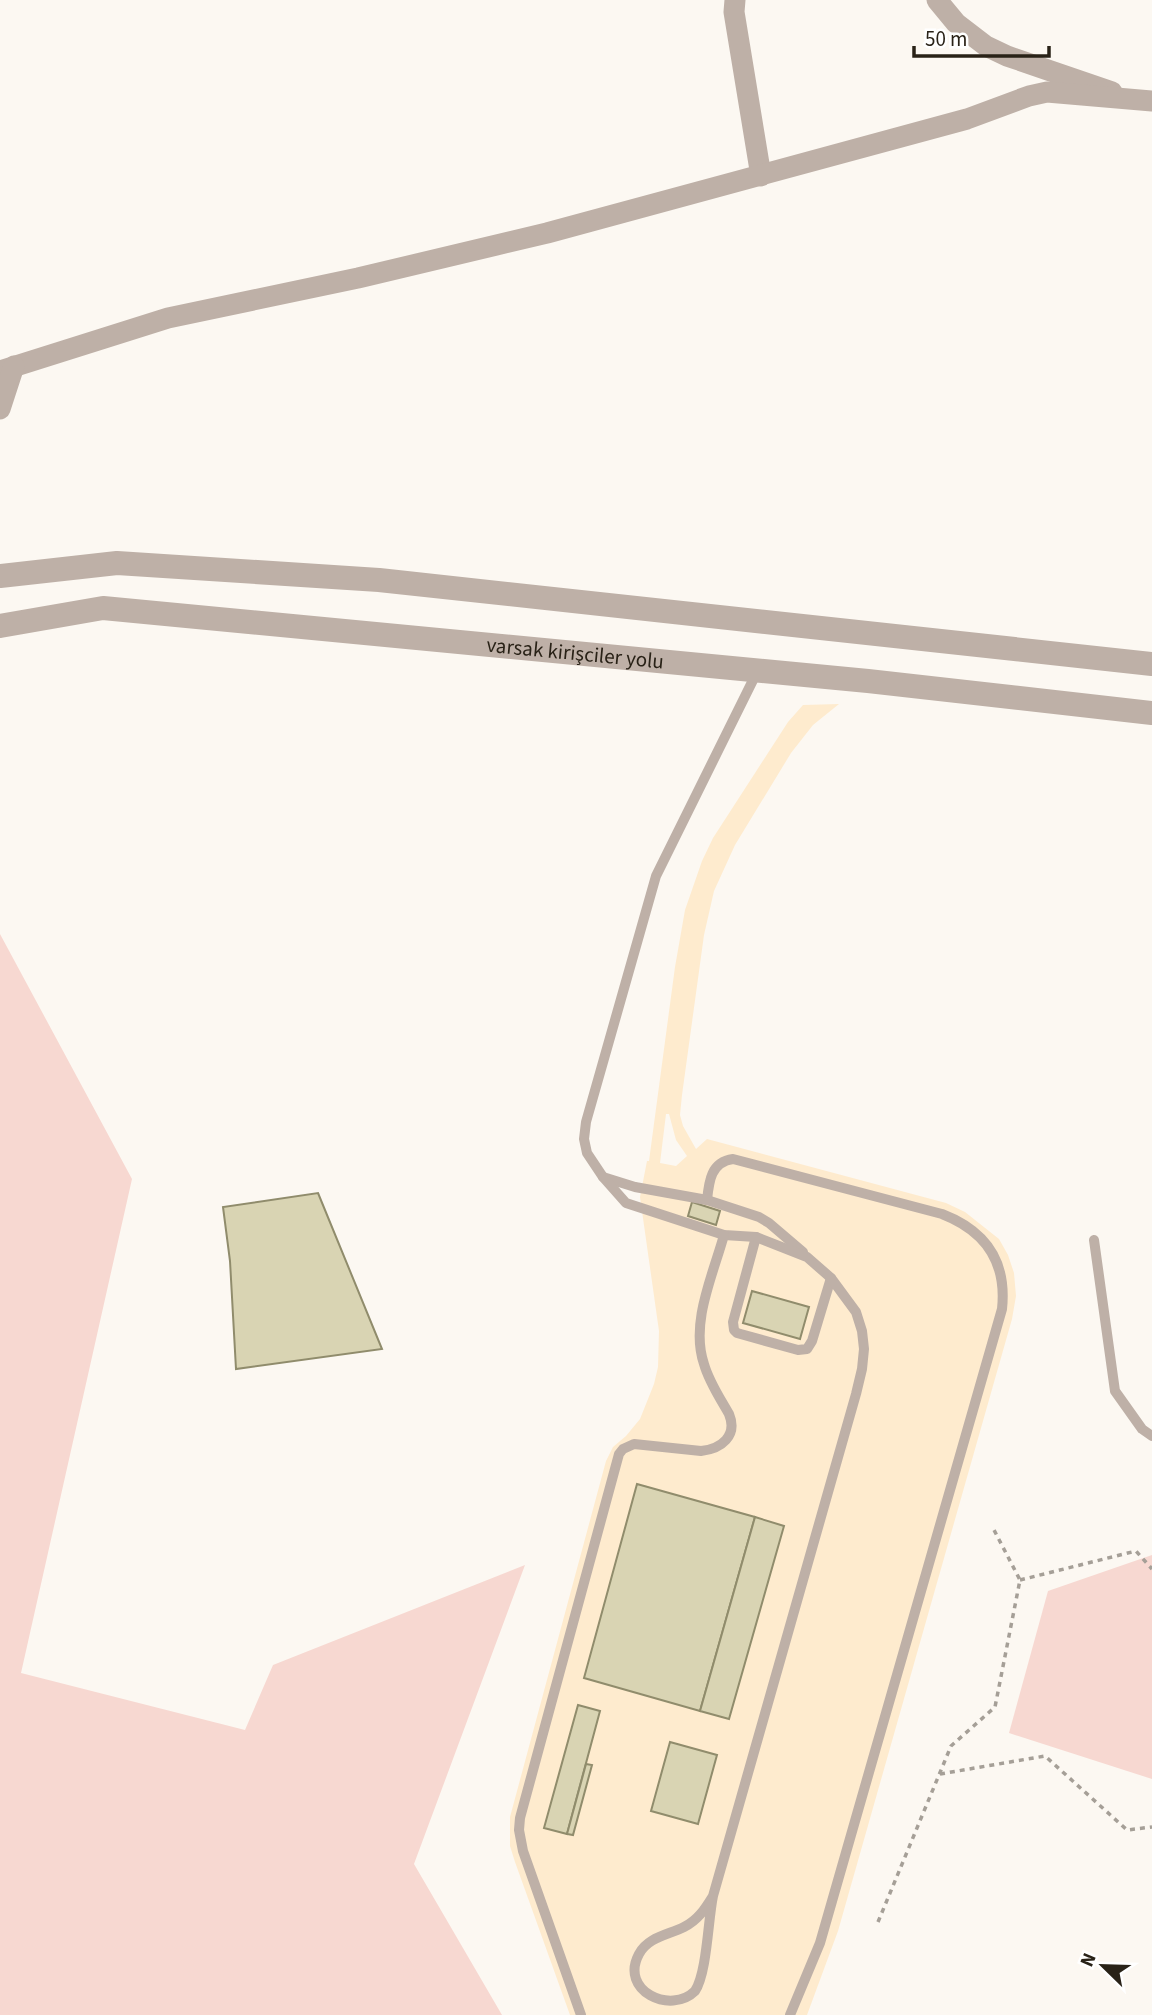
<svg xmlns="http://www.w3.org/2000/svg" width="1152" height="2015" viewBox="0 0 1152 2015" font-family="'Source Sans 3',sans-serif">
  <style>
    .built { fill: #feebce; fill-rule: evenodd }
    .green { fill: #f7d8d1 }
    .building { fill: #d9d4b3; stroke: #908c6c; stroke-width: 2 }
    .lines { fill: none; stroke-linecap: round; stroke-linejoin: round }
    .path { stroke: #a59f97; stroke-width: 3.5; stroke-dasharray: 5 5; stroke-linecap: butt }
    .service { stroke: #beb0a7; stroke-width: 10 }
    .minor { stroke: #beb0a7; stroke-width: 21 }
    .tertiary { stroke: #beb0a7; stroke-width: 24 }
    .labels { text-anchor: middle; stroke-width: 5; stroke-linejoin: round; paint-order: stroke }
    .street-label { font-size: 21px; fill: #292217; stroke: #fff }
  </style>
  <rect width="100%" height="100%" fill="#fcf8f2"/>
  <path class="built" d="M839,704L813,725L791,753L735,845L714,891L704,935L682,1095L680,1115L683,1126L696,1149L707,1139L946,1203L965,1212L999,1239L1008,1255L1014,1273L1016,1296L1012,1319L838,1931L807,2015H570L515,1862L510,1846V1817L606,1461L613,1447L626,1436L640,1419L654,1384L658,1367L659,1331L640,1197L647,1161H649L675,967L685,910L702,861L713,838L788,722L803,705ZM666,1114H669L676,1140L687,1156L676,1166L660,1163Z"/>
  <g class="green">
    <polygon points="0,934 132,1179 21,1673 245,1730 273,1665 525,1565 414,1864 502,2015 0,2015"/>
    <polygon points="1152,1555 1152,1779 1009,1733 1048,1591"/>
  </g>
  <g class="building">
    <polygon points="318,1193 382,1349 236,1369 230,1261 223,1207"/>
    <polygon points="692,1202 720,1211 716,1225 688,1216"/>
    <polygon points="752,1291 809,1307 800,1339 743,1323"/>
    <polygon points="637,1484 755,1517 700,1711 584,1678"/>
    <polygon points="755,1517 784,1526 729,1719 700,1711"/>
    <polygon points="578,1705 600,1711 567,1834 544,1828"/>
    <polygon points="670,1742 717,1755 698,1824 651,1811"/>
    <polygon points="586,1764 592,1765 573,1835 567,1834"/>
  </g>
  <g class="lines">
    <g class="path">
      <polyline points="1020,1580 1136,1551 1152,1569"/>
      <polyline points="940,1774 1045,1756 1127,1830 1152,1827"/>
      <polyline points="878,1922 951,1746 995,1707 1020,1580 994,1530"/>
    </g>
    <g class="service">
      <polyline points="603,1177 635,1187 707,1200 759,1217 769,1223 803,1252"/>
      <path d="M707,1200C709,1181 711,1162 733,1159L942,1214C986,1231 1007,1262 1002,1309L820,1943L790,2015"/>
      <polyline points="756,1237 733,1322 734,1330 737,1333 798,1350 807,1349 812,1341 831,1278"/>
      <polyline points="1094,1240 1115,1391 1142,1429 1152,1436"/>
      <path d="M713,1896C705,1909 698,1920 684,1927C668,1935 648,1937 639,1954C619,1991 671,2015 695,1991C707,1973 708,1920 713,1896L856,1394L862,1369L864,1349L862,1331L856,1312L831,1278L807,1257L756,1237L724,1235L626,1203L603,1177L587,1153L584,1139L586,1122L656,876L758,670"/>
      <path d="M581,2015L523,1851L519,1830L520,1818L619,1454L623,1449L634,1444L701,1451C721,1449 738,1436 729,1414C720,1398 709,1382 704,1364C690,1323 713,1275 724,1235"/>
    </g>
    <g class="minor">
      <polyline points="735,0 734,12 761,176"/>
      <polyline points="937,0 956,23 986,46 1007,56 1112,92"/>
      <polyline points="0,371 168,318 358,278 547,233 967,119 1029,96 1047,92 1152,101"/>
      <polyline points="0,409 14,366"/>
    </g>
    <g class="tertiary">
      <polyline points="0,576 117,563 379,580 1152,664"/>
      <path id="s1" d="M0,626L103,608L868,681L1152,713"/>
    </g>
  </g>
  <g class="labels">
    <g class="street-label">
      <text dy="7" stroke="none"><textPath href="#s1" startOffset="579">varsak kirişciler yolu</textPath></text>
    </g>
  </g>
  <g transform="translate(1103 1966) rotate(293)" stroke="#ffffff" stroke-width="5" paint-order="stroke">
  <path d="M0-5L12 26L0 18L-12 26Z" fill="#292217"/>
  <text y="-10" font-size="19" font-weight="bold" text-anchor="middle" fill="#292217">N</text>
  </g>
  <path d="M914 46v10h135v-10" fill="none" stroke="#292217" stroke-width="3.5"/>
  <text x="925" y="46" font-size="21" fill="#292217" stroke="#ffffff" stroke-width="5" paint-order="stroke">50 m</text>
</svg>
